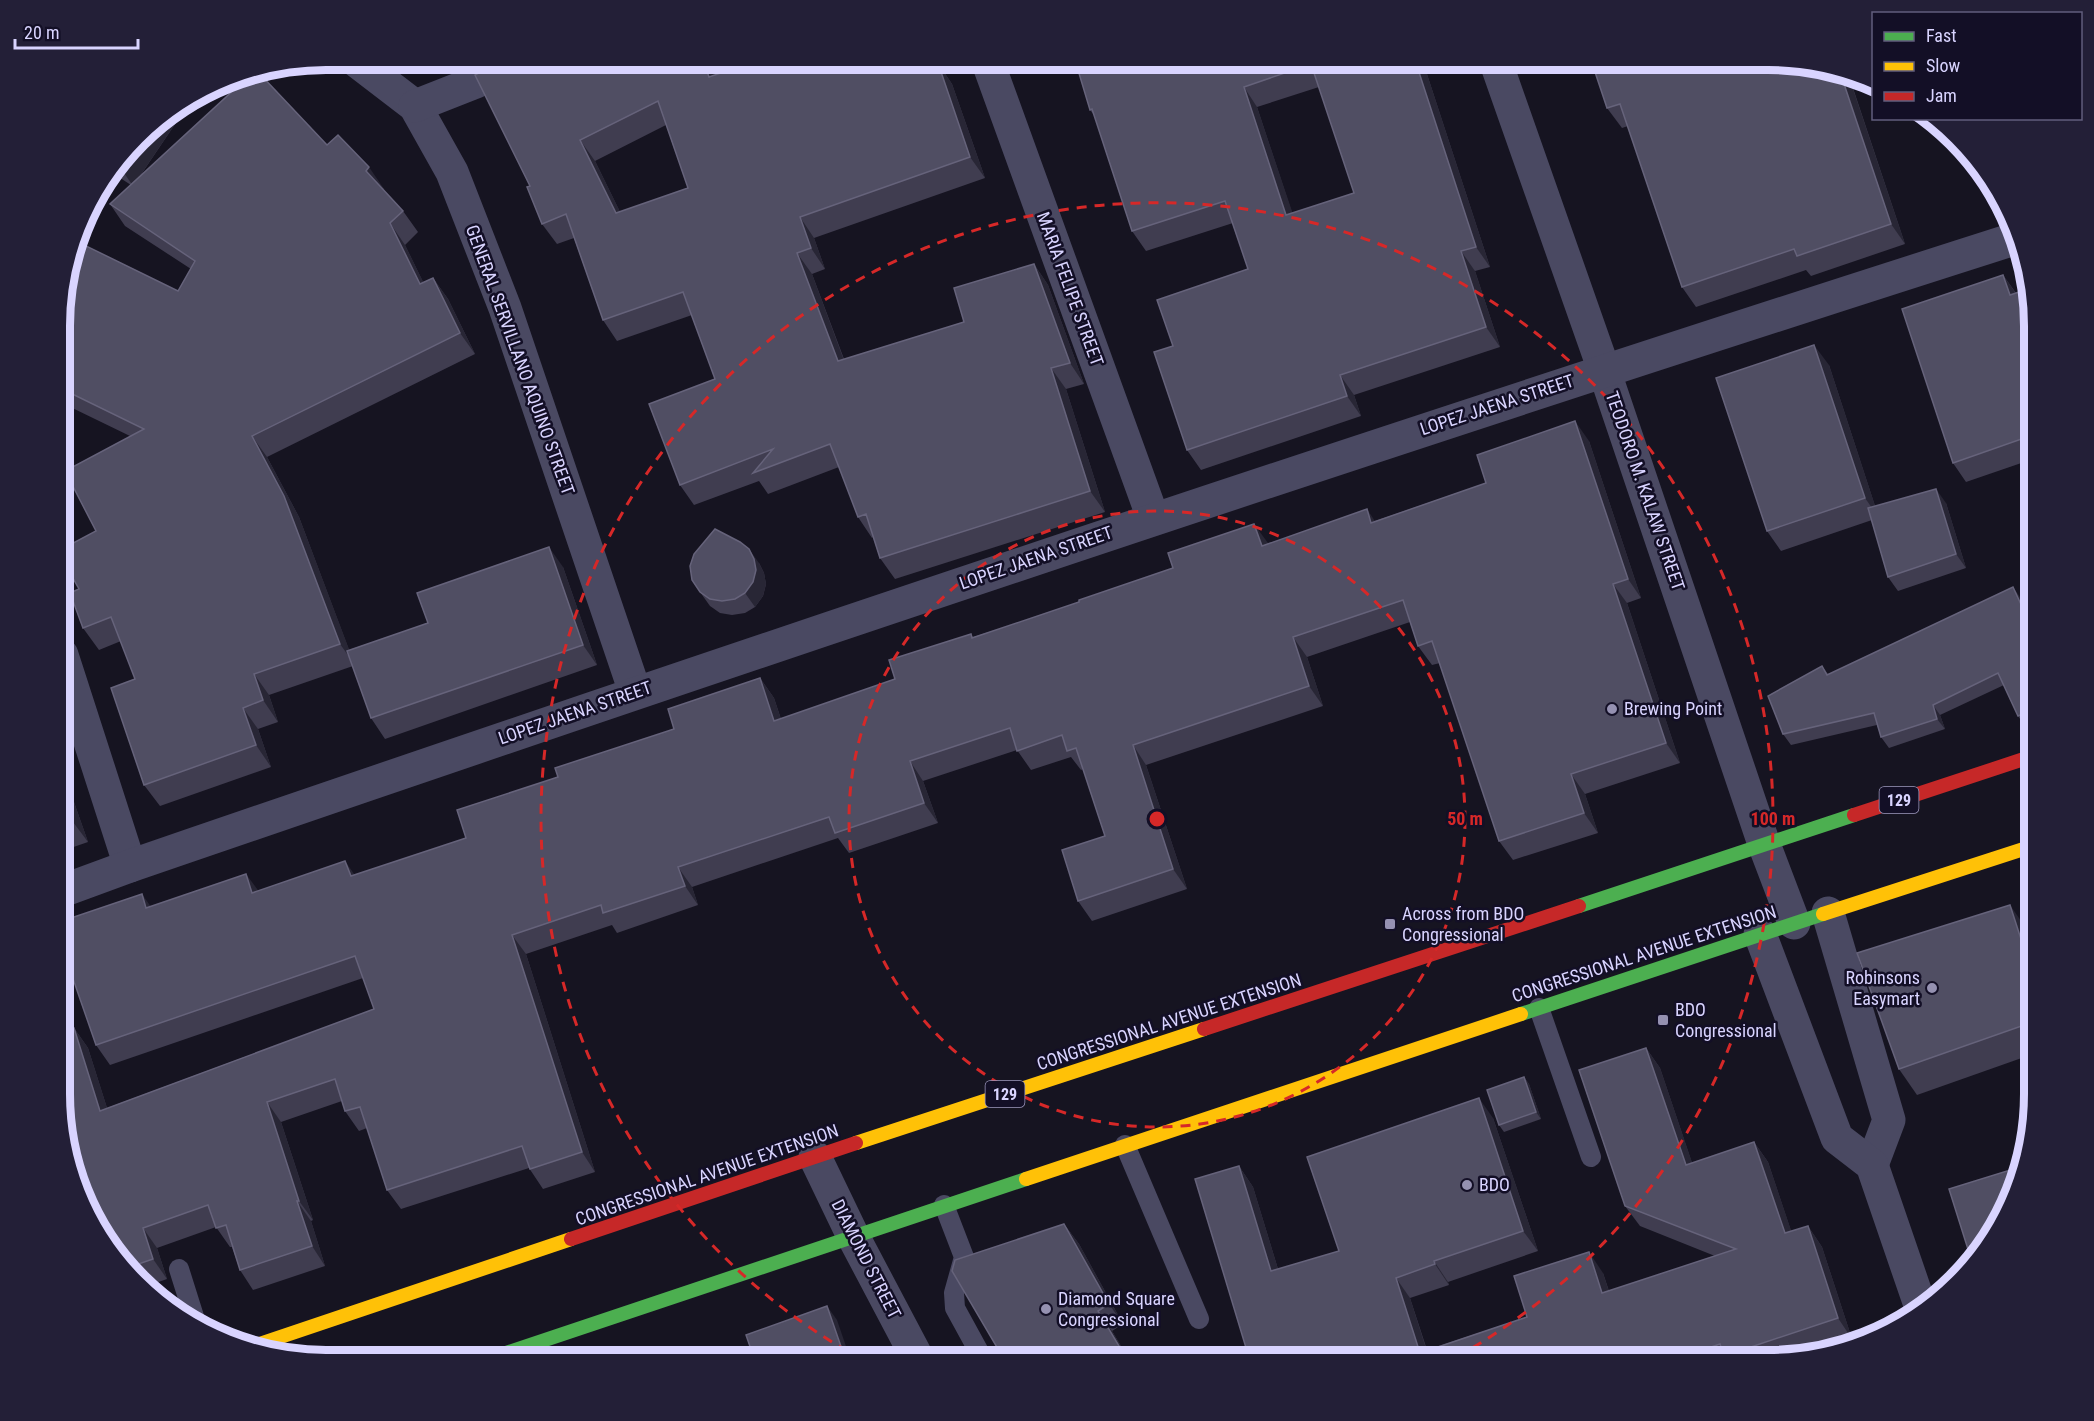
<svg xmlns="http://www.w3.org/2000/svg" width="2094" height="1421" viewBox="0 0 2094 1421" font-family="'Roboto Condensed',sans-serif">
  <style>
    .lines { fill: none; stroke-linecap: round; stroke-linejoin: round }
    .lane { stroke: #4a4962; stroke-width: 20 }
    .street { stroke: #4a4962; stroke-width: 33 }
    .fast { stroke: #4caf50; stroke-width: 14 }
    .slow { stroke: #ffc107; stroke-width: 14 }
    .jam { stroke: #c62828; stroke-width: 14 }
    .wall { fill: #403d50; fill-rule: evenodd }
    .shaded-wall { fill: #282635 }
    .building { fill: #504e63; stroke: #66637b; stroke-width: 1.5; fill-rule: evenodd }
    .ring { fill: none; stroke: #d62828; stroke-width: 3; stroke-dasharray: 10 8 }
    .poi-dot { fill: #9591b1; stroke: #130f26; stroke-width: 2 }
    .labels { text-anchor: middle; stroke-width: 5; stroke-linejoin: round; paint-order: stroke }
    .shield { fill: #130f26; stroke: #9e99be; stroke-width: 1.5 }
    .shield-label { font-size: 16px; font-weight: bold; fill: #d9d4ff }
    .street-label { font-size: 18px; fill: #d9d4ff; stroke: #130f26 }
    .poi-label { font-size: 18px; fill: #d9d4ff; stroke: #130f26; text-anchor: start }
    .rim { fill: none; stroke: #d9d4ff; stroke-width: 8 }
    .centre { fill: #d62828; stroke: #130f26; stroke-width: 3 }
    .ring-label { font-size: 18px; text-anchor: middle; font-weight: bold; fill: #d62828; stroke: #130f26; stroke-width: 5; stroke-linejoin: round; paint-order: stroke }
  </style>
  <rect width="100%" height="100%" fill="#161421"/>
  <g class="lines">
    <g class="lane">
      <polyline points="1539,1008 1591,1157"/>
      <polyline points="1125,1145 1199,1319"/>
      <polyline points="944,1205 964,1257 954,1293 955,1308 984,1361"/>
      <polyline points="179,1269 196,1323"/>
    </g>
    <g class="street">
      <polyline points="355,60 415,106 452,172 505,308 635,692"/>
      <polyline points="987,60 1153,518"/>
      <polyline points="1495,60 1604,370 1764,844 1794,923"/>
      <polyline points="415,106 476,82 515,60"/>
      <polyline points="62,655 130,866"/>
      <path d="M62,891L130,866C756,651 1384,440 2014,239"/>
      <polyline points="1828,913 1889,1120 1872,1165"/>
      <polyline points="1760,934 1837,1138 1872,1165 1920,1305"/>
      <polyline points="815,1157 853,1236 919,1361"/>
    </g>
    <g class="fast">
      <polyline points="1579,906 1854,815"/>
      <polyline points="1521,1014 1823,914"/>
      <polyline points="482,1361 1026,1179"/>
    </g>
    <g class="slow">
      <polyline points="1823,914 2033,846"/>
      <polyline points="856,1143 1204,1029"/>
      <polyline points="1026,1179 1521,1014"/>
      <polyline points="248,1348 571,1239"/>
    </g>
    <g class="jam">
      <polyline points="1854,815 2033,756"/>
      <polyline points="1204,1029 1579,906"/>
      <polyline points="571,1239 856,1143"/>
    </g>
  </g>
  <g class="wall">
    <path d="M502,60L716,75L758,60H927L929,66L938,63L952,84L985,178L814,238L825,269L812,274L844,359L964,322L1034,264L1048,285L1084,384L1066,389L1105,512L895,579L880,558L873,537L872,538L858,517L839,467L768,494L759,481L694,505L680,485L715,379L692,315L617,341L603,320L574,238L557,244L542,224L530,186ZM666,125L688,188L620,212L595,161Z"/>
    <path d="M1075,60H1420L1425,68L1490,267L1475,271L1500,347L1354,395L1361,416L1201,470L1187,450L1173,346L1248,269L1233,223L1146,251L1132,231L1094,115L1090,110ZM1319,87L1354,193L1292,213L1257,107Z"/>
    <polygon points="1591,60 1785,61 1788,70 1804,64 1848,73 1905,244 1811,276 1806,270 1696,307 1682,287 1628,126 1622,128 1607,108"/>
    <polygon points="190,102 140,176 327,145 384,189 383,190 403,211 418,232 405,245 423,282 433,278 448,299 475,354 267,457 299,517 349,650 428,623 563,567 597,665 385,739 371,718 353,666 269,695 278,722 258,729 271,767 160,806 144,785 135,679 121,641 99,650 83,628 79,589 96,531 130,436 62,403 62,292 178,291 191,269 125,226 110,204 131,185 114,174 151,126"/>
    <polygon points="2003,275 2016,293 2033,309 2033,459 1966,482 1953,463"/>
    <polygon points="1829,365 1875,506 1946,503 1966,568 1898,591 1888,577 1872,520 1781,551 1767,531"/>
    <polygon points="1589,441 1641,598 1627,603 1680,763 1585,794 1598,833 1513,860 1499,841 1440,663 1432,665 1418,646 1410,622 1307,657 1323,706 1146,765 1187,889 1092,921 1078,901 1105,836 1083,769 1081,770 1071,757 1031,770 1017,750 923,781 938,823 849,853 838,838 692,887 698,905 617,933 612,925 526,954 595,1172 543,1189 529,1168 401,1209 387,1190 367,1128 359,1131 345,1111 342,1101 281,1122 313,1220 311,1221 325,1266 253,1290 240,1270 232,1247 230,1247 216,1227 157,1248 167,1279 147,1286 96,1228 74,1028 88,1048 107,1108 374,1009 363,978 110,1065 96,1045 258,891 355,875 466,838 558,777 674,729 760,678 774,698 781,719 895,679 971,634 973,637 1268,543 1375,521 1486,483"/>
    <polygon points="759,563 764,573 766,584 763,596 755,607 745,613 732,615 720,613 710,606 700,592"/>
    <polygon points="2020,597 2027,612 2033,610 2033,723 2025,726 2018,716 2004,685 1940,715 1945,729 1889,748 1881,737 1877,725 1791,745 1783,734 1822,666 1828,674"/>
    <polygon points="62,768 88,842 62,851"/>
    <polygon points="2028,931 2033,947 2033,1054 1917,1095 1899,1069"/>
    <polygon points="1646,1048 1660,1068 1692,1163 1754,1142 1768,1162 1791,1231 1808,1226 1822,1247 1852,1339 1829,1347 1768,1361 1250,1361 1239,1166 1253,1187 1278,1269 1339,1251 1493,1118 1538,1251 1448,1282 1449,1285 1410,1298 1427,1350 1527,1317 1603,1273 1609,1291 1715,1256 1640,1226 1625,1206"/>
    <polygon points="1524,1077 1529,1084 1541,1119 1504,1132 1499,1125"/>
    <polygon points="1064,1224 1079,1244 1123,1324 1112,1331 1130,1361 1005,1361"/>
  </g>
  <g class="shaded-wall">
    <polygon points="703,60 706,60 715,74 724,98 709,77"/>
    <polygon points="920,60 927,60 937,89 923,69"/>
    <polygon points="1415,60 1420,60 1425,68 1490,267 1476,247"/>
    <polygon points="1778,61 1785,61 1796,92 1782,72"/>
    <polygon points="938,63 952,84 985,178 970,157"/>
    <polygon points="1840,72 1848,74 1905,244 1891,224"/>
    <polygon points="1244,87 1257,107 1300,235 1286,215"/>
    <polygon points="190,102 133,186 120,167 151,126"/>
    <polygon points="580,140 595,161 631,234 616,213"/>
    <polygon points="369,167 384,189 381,193 366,171"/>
    <polygon points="800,217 814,238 825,269 811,248"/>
    <polygon points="390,223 405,245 435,306 420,284"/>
    <polygon points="1461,251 1475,271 1500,347 1486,327"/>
    <polygon points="797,253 812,274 852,382 838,361"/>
    <polygon points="1034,264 1048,285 1084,384 1070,363"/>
    <polygon points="2003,275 2017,295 2010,295"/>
    <polygon points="433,278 448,299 475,354 460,333"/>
    <polygon points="1814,345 1829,365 1879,518 1865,498"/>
    <polygon points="1051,368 1066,389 1105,512 1090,491"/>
    <polygon points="1340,375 1354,395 1361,416 1347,396"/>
    <polygon points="1575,421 1589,441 1641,598 1628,579"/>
    <polygon points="252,436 267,457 299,517 355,665 340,644"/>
    <polygon points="1936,489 1946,503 1966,568 1956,554"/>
    <polygon points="1367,509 1380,529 1371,523"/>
    <polygon points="1254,524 1268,543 1262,546"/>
    <polygon points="549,547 563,567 597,665 583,645"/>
    <polygon points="749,549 759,563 764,573 766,584 763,596 755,607 745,593"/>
    <polygon points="1613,584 1627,603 1680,763 1666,743"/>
    <polygon points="2013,587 2020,597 2032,624 2025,613"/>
    <polygon points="1293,637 1307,657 1323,706 1309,686"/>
    <polygon points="254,674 269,695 278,722 263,700"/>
    <polygon points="760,678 774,698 788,741 774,721"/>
    <polygon points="1933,705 1940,715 1945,729 1937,719"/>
    <polygon points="243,708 258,729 271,767 256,745"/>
    <polygon points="1133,745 1146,765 1187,889 1173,869"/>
    <polygon points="910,761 923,781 938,823 924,803"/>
    <polygon points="62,768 88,842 73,822 62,789"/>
    <polygon points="1571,774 1585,794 1598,833 1584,813"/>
    <polygon points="345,861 359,881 351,876"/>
    <polygon points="678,867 692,887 698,905 685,886"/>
    <polygon points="246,874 260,893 252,893"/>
    <polygon points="142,894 156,914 146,908"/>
    <polygon points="2010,905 2028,931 2033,947 2033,976"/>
    <polygon points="512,935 526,954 595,1172 582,1152"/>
    <polygon points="74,1028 88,1048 114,1130 100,1111"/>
    <polygon points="1646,1048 1660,1068 1700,1186 1686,1165"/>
    <polygon points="1524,1077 1529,1084 1541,1119 1536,1112"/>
    <polygon points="1479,1098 1493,1118 1538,1251 1523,1231"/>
    <polygon points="267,1102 281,1122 313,1220 299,1201"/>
    <polygon points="1754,1142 1768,1162 1799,1254 1785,1233"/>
    <polygon points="1239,1166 1253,1187 1285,1292 1271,1271"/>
    <polygon points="297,1201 311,1221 325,1266 312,1246"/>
    <polygon points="1064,1224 1079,1244 1123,1324 1109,1304"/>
    <polygon points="1808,1226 1822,1247 1852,1339 1838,1318"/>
    <polygon points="143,1228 157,1248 167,1279 153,1259"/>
    <polygon points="1589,1252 1603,1273 1616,1314 1602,1293"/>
    <polygon points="1434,1261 1448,1282 1449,1285 1435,1264"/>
    <polygon points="1396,1278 1410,1298 1430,1361 1420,1353"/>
    <polygon points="827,1306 837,1320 851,1361 846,1361"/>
    <polygon points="1098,1311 1112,1331 1130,1361 1128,1361"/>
  </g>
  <g class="building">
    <path d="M502,60H677L678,61L681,60H703L709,77L758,60H920L923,69L938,63L970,157L800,217L811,248L797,253L838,361L964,322L954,288L1034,264L1070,363L1051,368L1090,491L880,558L866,514L858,517L830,444L753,473L773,449L680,485L649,404L715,379L683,292L603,320L566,214L542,224L527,187L530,186L475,75ZM658,101L688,188L616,213L580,140Z"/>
    <path d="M1075,60H1415L1476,247L1461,251L1486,327L1340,375L1347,396L1187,450L1154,352L1173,346L1157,300L1248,269L1225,201L1132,231L1092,109L1090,110ZM1311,64L1354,193L1286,215L1244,87Z"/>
    <polygon points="1591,60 1778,61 1782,72 1804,64 1840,72 1891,224 1797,256 1794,249 1682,287 1620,104 1607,108"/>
    <polygon points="259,73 327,145 338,135 369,167 366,171 403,211 390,223 420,284 433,278 460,333 252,436 284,496 340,644 254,674 263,700 243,708 256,745 144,785 111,688 135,679 111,617 83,628 70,593 79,589 62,559 62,549 96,531 65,471 144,429 62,389 62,292 78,242 178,291 195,261 110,204 250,75"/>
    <polygon points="2003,275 2010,295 2028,289 2033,309 2033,435 1953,463 1902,309"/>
    <polygon points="1814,345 1865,498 1767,531 1716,378"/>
    <polygon points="1575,421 1628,579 1613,584 1666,743 1571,774 1584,813 1499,841 1432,641 1418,646 1403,600 1293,637 1309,686 1133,745 1173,869 1078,901 1062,850 1105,836 1076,748 1067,751 1062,735 1017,751 1010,728 910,761 924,803 835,833 829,817 678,867 685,886 603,913 601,905 512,935 582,1152 530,1169 522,1146 387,1190 360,1107 345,1111 335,1079 267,1102 299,1201 297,1201 312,1246 240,1270 226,1225 216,1228 208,1205 143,1228 153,1259 130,1267 96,1228 62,1129 62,1032 74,1028 100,1111 374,1009 355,956 96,1045 62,947 62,921 142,894 146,908 246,874 252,893 345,861 351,876 466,838 457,810 558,777 555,768 674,729 668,709 760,678 774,721 895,679 889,660 971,634 972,638 1079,602 1079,600 1173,568 1168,553 1254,524 1262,546 1367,509 1371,523 1486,483 1477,455"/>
    <polygon points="1936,489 1956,554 1888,577 1868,508"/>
    <polygon points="715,529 740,542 749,549 754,559 756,570 753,582 745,593 735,599 722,601 710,599 700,592 692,580 690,566 694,554"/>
    <polygon points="549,547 583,645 371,718 347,651 428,623 417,593"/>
    <polygon points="2013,587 2025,613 2033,610 2033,709 2018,716 1998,673 1933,705 1937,719 1881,737 1874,713 1783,734 1768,696 1822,666 1827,675"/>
    <polygon points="62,789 73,822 62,825"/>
    <polygon points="2010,905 2033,976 2033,1022 1899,1069 1857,953"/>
    <polygon points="1646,1048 1686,1165 1754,1142 1785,1233 1808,1226 1838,1318 1724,1356 1720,1344 1670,1361 1250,1361 1195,1179 1239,1166 1271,1271 1339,1251 1307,1157 1479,1098 1523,1231 1434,1261 1435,1264 1396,1278 1420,1353 1527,1317 1514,1276 1589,1252 1602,1293 1736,1249 1625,1206 1579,1070"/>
    <polygon points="1524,1077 1536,1112 1499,1125 1487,1090"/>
    <polygon points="2023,1166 2020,1180 1979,1256 1972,1262 1949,1189"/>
    <polygon points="1064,1224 1109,1304 1098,1311 1128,1361 1005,1361 952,1271 955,1260"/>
    <polygon points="827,1306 846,1361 755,1361 746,1335"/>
  </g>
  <g class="ring">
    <circle cx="1157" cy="819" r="308"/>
    <path d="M863 1360A616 616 0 1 1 1451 1360"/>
  </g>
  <g class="poi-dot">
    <circle cx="1612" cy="709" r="6"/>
    <rect x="1384" y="918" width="12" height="12" rx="3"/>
    <circle cx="1932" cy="988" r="6"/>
    <rect x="1657" y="1014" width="12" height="12" rx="3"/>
    <circle cx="1467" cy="1185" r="6"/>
    <circle cx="1046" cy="1309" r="6"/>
  </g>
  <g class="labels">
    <g class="shield">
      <rect x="1879.5" y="787" width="39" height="26" rx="4.5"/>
      <rect x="985.5" y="1081" width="39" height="26" rx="4.5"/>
    </g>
    <g class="shield-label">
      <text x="1899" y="806">129</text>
      <text x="1005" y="1100">129</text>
    </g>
    <g class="street-label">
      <text transform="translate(1070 289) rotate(70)" y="6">MARIA FELIPE STREET</text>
      <text transform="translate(520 360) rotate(70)" y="6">GENERAL SERVILLANO AQUINO STREET</text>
      <text transform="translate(1497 405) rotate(-18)" y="6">LOPEZ JAENA STREET</text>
      <text transform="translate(1645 491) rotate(71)" y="6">TEODORO M. KALAW STREET</text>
      <text transform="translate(1036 558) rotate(-19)" y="6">LOPEZ JAENA STREET</text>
      <text transform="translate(575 713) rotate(-19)" y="6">LOPEZ JAENA STREET</text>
      <text transform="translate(1644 954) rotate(-18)" y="6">CONGRESSIONAL AVENUE EXTENSION</text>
      <text transform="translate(1169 1022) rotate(-18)" y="6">CONGRESSIONAL AVENUE EXTENSION</text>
      <text transform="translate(707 1175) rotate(-19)" y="6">CONGRESSIONAL AVENUE EXTENSION</text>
      <text transform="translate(866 1259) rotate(63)" y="6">DIAMOND STREET</text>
    </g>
    <g class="poi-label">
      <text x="1624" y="715">Brewing Point</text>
      <text x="1402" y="920">Across from BDO<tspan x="1402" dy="21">Congressional</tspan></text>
      <text x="1920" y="984" text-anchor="end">Robinsons<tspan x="1920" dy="21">Easymart</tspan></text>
      <text x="1675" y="1016">BDO<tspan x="1675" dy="21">Congressional</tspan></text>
      <text x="1479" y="1191">BDO</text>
      <text x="1058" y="1305">Diamond Square<tspan x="1058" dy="21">Congressional</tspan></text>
    </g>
  </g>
  <path d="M0 0H2094V1421H0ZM326 70H1768A256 256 0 0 1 2024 326V1094A256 256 0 0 1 1768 1350H326A256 256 0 0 1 70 1094V326A256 256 0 0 1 326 70Z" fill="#231f37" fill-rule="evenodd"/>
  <path class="rim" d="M326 70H1768A256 256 0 0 1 2024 326V1094A256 256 0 0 1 1768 1350H326A256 256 0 0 1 70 1094V326A256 256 0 0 1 326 70Z"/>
  <circle cx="1157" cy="819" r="9" class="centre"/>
  <g class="ring-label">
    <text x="1465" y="825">50 m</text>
    <text x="1773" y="825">100 m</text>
  </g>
  <rect x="1872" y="12" width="210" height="108" fill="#130f26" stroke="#625e7d" stroke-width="1.5"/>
  <rect x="1884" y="32" width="30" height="9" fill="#4caf50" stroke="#625e7d" stroke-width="1.5"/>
  <text x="1926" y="42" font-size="18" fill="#d9d4ff">Fast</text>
  <rect x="1884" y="62" width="30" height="9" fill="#ffc107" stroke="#625e7d" stroke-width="1.5"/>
  <text x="1926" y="72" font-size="18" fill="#d9d4ff">Slow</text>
  <rect x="1884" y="92" width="30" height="9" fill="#c62828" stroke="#625e7d" stroke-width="1.5"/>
  <text x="1926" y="102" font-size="18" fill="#d9d4ff">Jam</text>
  <path d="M15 39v9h123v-9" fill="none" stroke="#d9d4ff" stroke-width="3"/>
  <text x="24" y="39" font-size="18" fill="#d9d4ff" stroke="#130f26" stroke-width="4.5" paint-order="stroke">20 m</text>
</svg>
